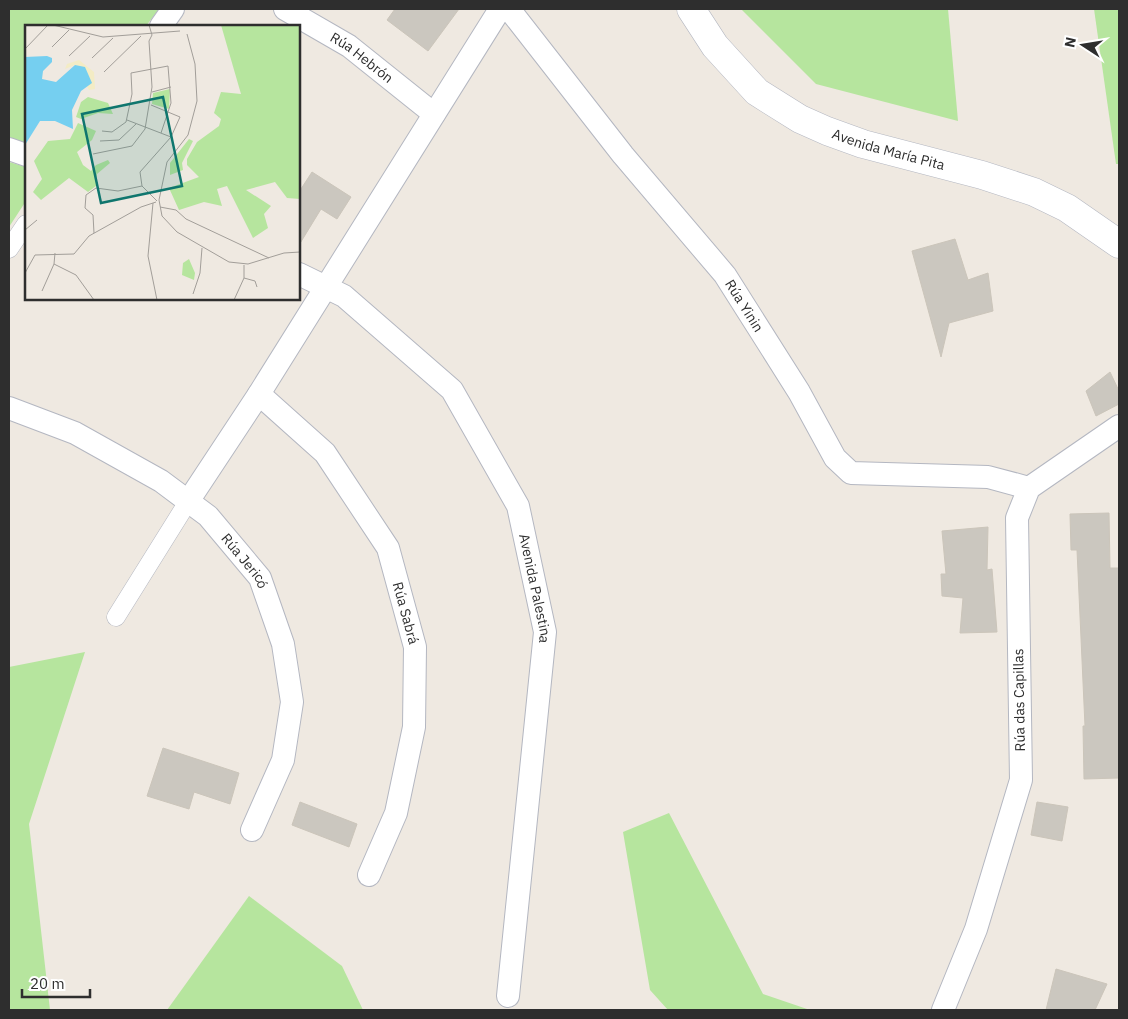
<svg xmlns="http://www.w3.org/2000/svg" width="1128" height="1019" viewBox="0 0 1128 1019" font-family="'IBM Plex Sans',sans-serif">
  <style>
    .green { fill: #b6e59e }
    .building { fill: #cbc7bf; stroke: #cbc5ba }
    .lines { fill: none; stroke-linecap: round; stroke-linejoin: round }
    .pedestrian-casing { stroke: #b4b7c1; stroke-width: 19 }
    .minor-casing { stroke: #b4b7c1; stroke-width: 24 }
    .secondary-casing { stroke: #b4b7c1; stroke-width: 29 }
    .pedestrian { stroke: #fff; stroke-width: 18 }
    .minor { stroke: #fff; stroke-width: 22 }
    .secondary { stroke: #fff; stroke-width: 28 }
    .labels { text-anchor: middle; stroke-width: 4.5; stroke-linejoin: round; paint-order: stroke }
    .street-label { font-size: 14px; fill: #2e2e2e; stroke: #fff }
    .inset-road { fill: none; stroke: #a29e99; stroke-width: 1 }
    .view { fill: #0f766e; fill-opacity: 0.15; stroke: #0f766e; stroke-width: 2.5 }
    .inset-edge { fill: none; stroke: #2e2e2e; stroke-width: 2.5 }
  </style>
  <rect width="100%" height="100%" fill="#efe9e1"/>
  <g class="green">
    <polygon points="9,9 159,9 146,26 26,26 26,143 9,137"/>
    <polygon points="741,9 948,9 958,121 816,84"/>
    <polygon points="1094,9 1119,9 1119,164 1116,164"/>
    <polygon points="9,162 26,167 26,201 9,227"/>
    <polygon points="85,652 29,824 50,1010 9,1010 9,667"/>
    <polygon points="669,813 763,994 810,1010 668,1010 650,990 623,832"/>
    <polygon points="249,896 342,966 363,1010 167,1010"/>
  </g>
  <g class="building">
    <polygon points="395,9 459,9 428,51 387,20"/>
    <polygon points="312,172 351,197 337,219 321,209 299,245 299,192"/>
    <polygon points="955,239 968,280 988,273 993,311 949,323 941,357 912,251"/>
    <polygon points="1110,372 1119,391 1119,404 1096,416 1086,391"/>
    <polygon points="1109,513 1110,568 1119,568 1119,778 1084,779 1083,726 1085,726 1077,550 1071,550 1070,514"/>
    <polygon points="988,527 987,570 992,569 997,632 960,633 963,598 942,596 941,574 946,574 942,531"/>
    <polygon points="163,748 239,773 230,804 194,792 189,809 147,796"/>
    <polygon points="300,802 357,824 349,847 292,825"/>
    <polygon points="1037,802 1068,807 1062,841 1031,835"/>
    <polygon points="1056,969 1107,984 1095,1010 1046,1010"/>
  </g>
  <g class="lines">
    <defs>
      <g id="pedestrian">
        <polyline points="9,249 26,224"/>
        <polyline points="116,617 189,500"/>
      </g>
      <g id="minor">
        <path id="s1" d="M285,9L349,46L434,114"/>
        <path id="s2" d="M509,9L623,155L725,275L799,392L835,458L851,473L988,477L1029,488"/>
        <polyline points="161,26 173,9"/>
        <polyline points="9,149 26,155"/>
        <path id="s3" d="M299,274L344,296L452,390L518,506L545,632L508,996"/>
        <path id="s4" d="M259,394L325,453L388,548L415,647L414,727L396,813L369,875"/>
        <path id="s5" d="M9,408L75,433L161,481L208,516L260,578L283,644L292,702L283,760L252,830"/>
        <polyline points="189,500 259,394 500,9"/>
        <polyline points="943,1010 976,929 1021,780 1017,518 1029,488 1119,426"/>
      </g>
      <g id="secondary">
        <path id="s6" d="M691,9L715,46L757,92L800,119L827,131L863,144L982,175L1034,192L1067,208L1119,244"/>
      </g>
    </defs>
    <use href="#pedestrian" class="pedestrian-casing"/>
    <use href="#minor" class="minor-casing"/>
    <use href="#secondary" class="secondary-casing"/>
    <use href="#pedestrian" class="pedestrian"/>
    <use href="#minor" class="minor"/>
    <use href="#secondary" class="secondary"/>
  </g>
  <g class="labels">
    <g class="street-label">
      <text dy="5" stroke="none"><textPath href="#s1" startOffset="91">Rúa Hebrón</textPath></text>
      <text dy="5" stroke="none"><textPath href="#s6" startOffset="251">Avenida María Pita</textPath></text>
      <text dy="5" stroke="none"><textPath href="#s2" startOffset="379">Rúa Yinin</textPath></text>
      <text dy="5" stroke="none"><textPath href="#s5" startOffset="286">Rúa Jericó</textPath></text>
      <text dy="5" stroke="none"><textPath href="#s3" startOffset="411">Avenida Palestina</textPath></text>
      <text dy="5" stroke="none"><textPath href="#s4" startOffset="270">Rúa Sabrá</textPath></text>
      <text transform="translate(1019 700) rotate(-91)" y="5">Rúa das Capillas</text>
    </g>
  </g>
  <g transform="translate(25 25)">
    <rect width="275" height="275" fill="#efe9e1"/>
    <path d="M196,0H275V174L262,173L250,157L221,165L246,181L239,189L243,203L228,213L202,161L192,164L197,181L179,177L154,185L144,163L174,152L162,140V134L172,117L194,101L196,94L189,88L196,67L216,69ZM145,64L144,84L127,79L128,68ZM63,72L83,78L88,89L73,88L56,94L51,92L56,77ZM53,98L71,106L67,115L52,127L58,140L66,146L71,140L83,135L85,138L72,149L71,161L63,167L44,153L16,175L8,167L17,154L9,136L23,116L45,114ZM164,114L168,116L157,138L158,145L145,150V138ZM164,234L170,248L169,255L157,250L158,238Z" fill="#b6e59e"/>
    <path d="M54,35L69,47L70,64L64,65L50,40L40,44L42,39Z" fill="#f3ecc5"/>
    <path d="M22,31L27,33V37L18,46L17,54L31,57L50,40L60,42L67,58L56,66L47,85L48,104L30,96H15L0,120V32Z" fill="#75cff0"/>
    <path class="inset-road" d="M28,0L78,12L155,6M162,9L170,39L172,76L163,110L142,137L134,175L137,191L152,207L204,237L223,239L259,228L275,227M27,22L44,5M0,24L23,0M44,31L65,11M67,33L88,13M79,47L116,11M127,67L146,62M102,95L146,112M77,106L87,107L101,97L107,69L106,48L143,41L146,78L136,108M75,116L94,115L111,99M68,129L107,121L120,104L127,62L124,16L127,10L124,0M117,161L115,147L146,112L155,92L126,80M128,178L123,231L132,275M135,182L151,185L161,194L244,233M0,205L12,195M69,208L68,190L60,183L61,170L71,163L93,166L117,161L132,176M29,239L51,250L69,275M0,248L10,230L49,229L64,211L116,182L131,177M219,253L230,256L232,262M17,266L29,239L30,228M168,269L175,248L177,223M209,275L219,253V240"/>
    <path class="view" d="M138,72L157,161L76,178L57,89Z"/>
    <rect width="275" height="275" class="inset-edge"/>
  </g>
  <rect width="1128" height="1019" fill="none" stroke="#2e2e2e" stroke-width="20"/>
  <g transform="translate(1083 45) rotate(282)" stroke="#ffffff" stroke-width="4" paint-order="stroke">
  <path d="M0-4L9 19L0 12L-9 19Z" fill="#2e2e2e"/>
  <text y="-8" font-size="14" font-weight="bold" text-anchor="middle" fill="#2e2e2e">N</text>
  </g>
  <path d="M22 989v8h68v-8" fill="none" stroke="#2e2e2e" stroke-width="2.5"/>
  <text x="30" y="989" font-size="15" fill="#2e2e2e" stroke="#ffffff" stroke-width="4" paint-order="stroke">20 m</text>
</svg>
